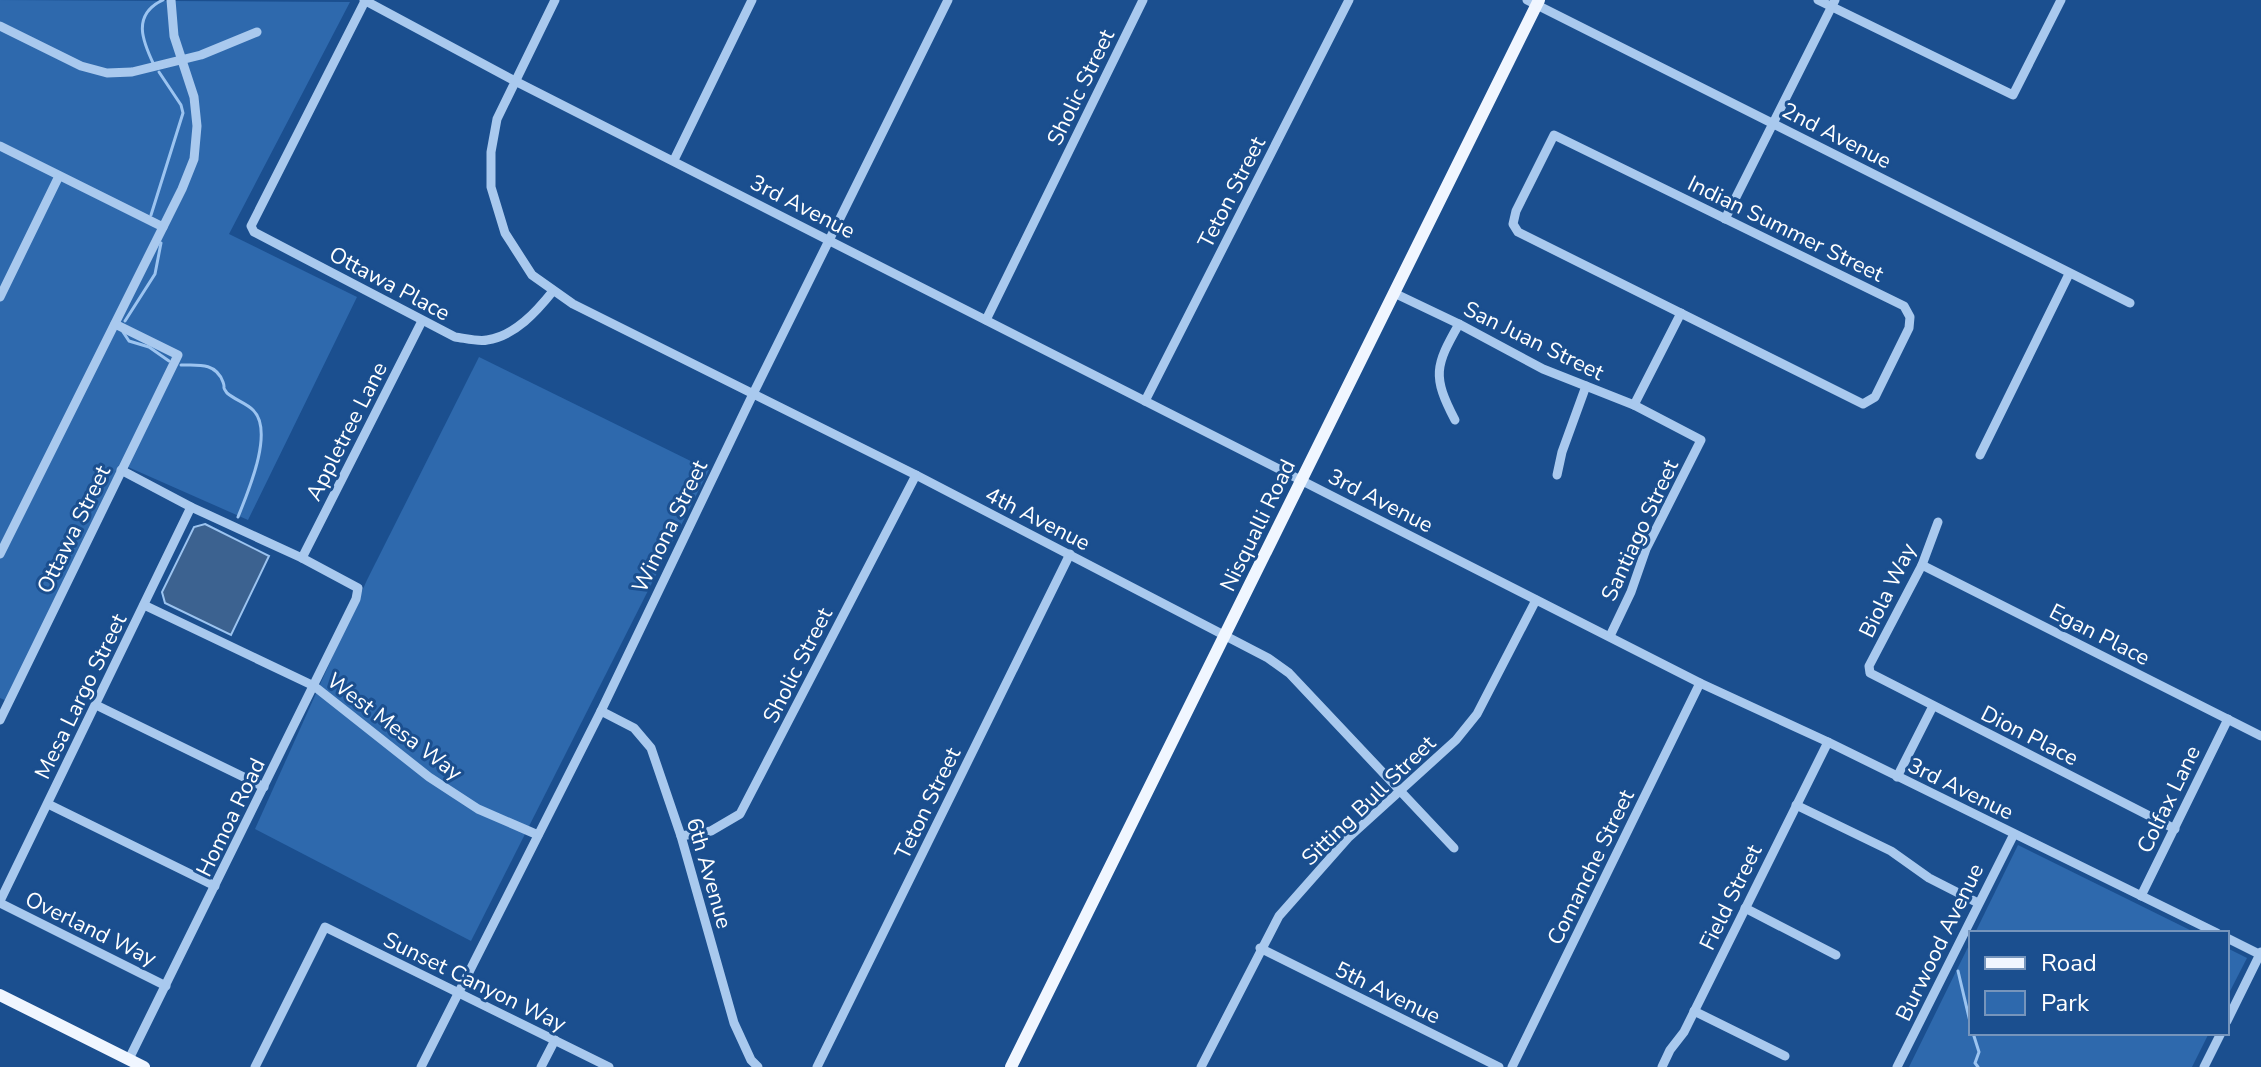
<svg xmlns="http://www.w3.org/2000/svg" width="2261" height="1067" viewBox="0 0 2261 1067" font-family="'Nunito Sans',sans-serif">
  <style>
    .green { fill: #2e69ad }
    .water { fill: #3c6290; stroke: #9cc4f0; stroke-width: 2 }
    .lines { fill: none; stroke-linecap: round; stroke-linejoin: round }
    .stream { stroke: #9cc4f0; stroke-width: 3 }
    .minor { stroke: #a9c9ee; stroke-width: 9 }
    .major { stroke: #f0f6ff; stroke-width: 12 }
    .labels { text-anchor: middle; stroke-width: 6; stroke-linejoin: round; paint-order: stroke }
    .street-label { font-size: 22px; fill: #fff; stroke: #1b4f8f }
  </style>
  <rect width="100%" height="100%" fill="#1b4f8f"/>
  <g class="green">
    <polygon points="0,0 350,2 229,234 357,297 248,520 128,467 9,702 0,698"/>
    <polygon points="479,357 709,470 471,941 255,829 367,580"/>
    <polygon points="2018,845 2196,933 1975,933"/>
    <polygon points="1971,941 1971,1033 2209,1033 2192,1067 1909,1067"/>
    <polygon points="2227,948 2247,958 2227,997"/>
  </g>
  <polygon class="water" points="205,524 269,556 231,635 165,603 162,592 194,527"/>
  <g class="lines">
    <g class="stream">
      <path d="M154,65C143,42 131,15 163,0"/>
      <polyline points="151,215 183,113 181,105 159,72"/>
      <polyline points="125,321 155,274 161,243"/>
      <polyline points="123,332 129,341 149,347 169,361"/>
      <path d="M181,365C197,365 216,362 223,382C226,390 221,385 227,393C235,400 246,403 253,410C275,431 247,494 238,517"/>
      <polyline points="1958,971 1971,1026"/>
      <polyline points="1973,1033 1979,1052 1975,1063 1978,1067"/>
    </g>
    <g class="minor">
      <polyline points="364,0 515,81 1700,683 1828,742 2217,933"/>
      <polyline points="555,0 497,119 491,152 491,187 505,233 532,275 573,304 916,475 1268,658 1289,673 1454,848"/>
      <polyline points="1527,0 2130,303"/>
      <polyline points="1818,0 2013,95 2061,0"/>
      <path d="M365,1L251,226L254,232L455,337C464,338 478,342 487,340C515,336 537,311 553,291"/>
      <polyline points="0,26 81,66 107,73 132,72 201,55 257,32"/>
      <polygon points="1554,135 1904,306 1910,317 1909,328 1875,397 1863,404 1518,232 1513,224 1516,211"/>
      <polyline points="0,146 163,227"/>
      <polyline points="674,160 752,0"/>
      <polyline points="1725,219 1835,0"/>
      <polyline points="1394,293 1459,324 1543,369 1634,405 1701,440 1646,549 1631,592 1610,636"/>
      <polyline points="0,297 59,176"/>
      <polyline points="986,320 1143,0"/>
      <polyline points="1145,401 1349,0"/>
      <polyline points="1634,405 1681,313"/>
      <path d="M1455,420C1432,376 1435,366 1459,324"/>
      <polyline points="1980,455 2069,274"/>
      <polyline points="121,470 191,507 302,558 358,588 356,599 129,1059"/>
      <polyline points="1557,475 1562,452 1586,386"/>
      <polyline points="1938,522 1922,565 1869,666 1870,673 2175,829"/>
      <polyline points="0,554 182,189 194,159 197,126 194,97 174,36 171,0"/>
      <polyline points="302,558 422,321"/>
      <polyline points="1922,565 2261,736"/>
      <polyline points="144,605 314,686 429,777 478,809 538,835"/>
      <polyline points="96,705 264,787"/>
      <polyline points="601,711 634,728 651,748 681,836 734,1023 751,1060 758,1067"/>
      <polyline points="0,720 178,355 115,324"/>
      <polyline points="1897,777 1933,706"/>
      <polyline points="48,804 215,886"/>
      <polyline points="1796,805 1891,851 1929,878 1978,903"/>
      <polyline points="681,836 711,831 740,814 916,475"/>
      <polyline points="2141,896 2228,719"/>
      <polyline points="0,901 191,507"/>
      <polyline points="0,903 166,986"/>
      <polyline points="1745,908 1836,955"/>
      <polyline points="2227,938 2261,955"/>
      <polyline points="1260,948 1499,1067"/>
      <polyline points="1694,1011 1785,1056"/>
      <polyline points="2227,1021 2261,952"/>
      <polyline points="255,1067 325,927 609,1067"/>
      <polyline points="421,1067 601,711 753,394 948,0"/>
      <polyline points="541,1067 555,1040"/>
      <polyline points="817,1067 1070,554"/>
      <polyline points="1201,1067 1279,916 1348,838 1456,740 1477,714 1536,600"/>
      <polyline points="1512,1067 1700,683"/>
      <polyline points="1662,1067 1670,1050 1684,1032 1828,742"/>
      <polyline points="1897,1067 2014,834"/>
      <polyline points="2204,1067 2221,1033"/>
    </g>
    <g class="major">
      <polyline points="0,995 144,1067"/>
      <polyline points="1011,1067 1539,0"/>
    </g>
  </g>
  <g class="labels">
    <g class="street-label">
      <text transform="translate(1080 87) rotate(-64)" y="8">Sholic Street</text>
      <text transform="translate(1837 135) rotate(27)" y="8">2nd Avenue</text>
      <text transform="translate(1231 192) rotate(-63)" y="8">Teton Street</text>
      <text transform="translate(803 206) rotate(27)" y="8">3rd Avenue</text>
      <text transform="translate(1786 228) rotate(26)" y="8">Indian Summer Street</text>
      <text transform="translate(390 283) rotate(28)" y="8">Ottawa Place</text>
      <text transform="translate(1534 340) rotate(26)" y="8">San Juan Street</text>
      <text transform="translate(346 431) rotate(-63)" y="8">Appletree Lane</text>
      <text transform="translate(1381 500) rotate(27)" y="8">3rd Avenue</text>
      <text transform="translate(1038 518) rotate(27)" y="8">4th Avenue</text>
      <text transform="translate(1257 525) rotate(-64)" y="8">Nisqualli Road</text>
      <text transform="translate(669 526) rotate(-64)" y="8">Winona Street</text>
      <text transform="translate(73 529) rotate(-64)" y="8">Ottawa Street</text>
      <text transform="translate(1639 530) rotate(-65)" y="8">Santiago Street</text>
      <text transform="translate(1887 590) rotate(-64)" y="8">Biola Way</text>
      <text transform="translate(2100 634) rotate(27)" y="8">Egan Place</text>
      <text transform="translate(797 665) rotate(-63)" y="8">Sholic Street</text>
      <text transform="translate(80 696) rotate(-64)" y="8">Mesa Largo Street</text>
      <text transform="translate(395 726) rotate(37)" y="8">West Mesa Way</text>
      <text transform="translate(2030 735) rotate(27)" y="8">Dion Place</text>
      <text transform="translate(1961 788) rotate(26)" y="8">3rd Avenue</text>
      <text transform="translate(2168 799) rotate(-64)" y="8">Colfax Lane</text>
      <text transform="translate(1368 800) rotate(-44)" y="8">Sitting Bull Street</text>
      <text transform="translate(927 803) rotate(-64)" y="8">Teton Street</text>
      <text transform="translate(230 817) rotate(-64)" y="8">Homoa Road</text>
      <text transform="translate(1590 867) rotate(-64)" y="8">Comanche Street</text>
      <text transform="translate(710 873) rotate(74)" y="8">6th Avenue</text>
      <text transform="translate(1730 897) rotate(-64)" y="8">Field Street</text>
      <text transform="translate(91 928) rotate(26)" y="8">Overland Way</text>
      <text transform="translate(1939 942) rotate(-64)" y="8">Burwood Avenue</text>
      <text transform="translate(475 981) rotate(26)" y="8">Sunset Canyon Way</text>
      <text transform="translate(1388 992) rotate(26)" y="8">5th Avenue</text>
    </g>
  </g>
  <rect x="1969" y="931" width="260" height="104" fill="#1b4f8f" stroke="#7695bc" stroke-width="2"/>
  <rect x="1985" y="957" width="40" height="12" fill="#f0f6ff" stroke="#7695bc" stroke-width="2"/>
  <text x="2041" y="971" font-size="24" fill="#ffffff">Road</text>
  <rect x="1985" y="991" width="40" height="24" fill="#2e69ad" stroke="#7695bc" stroke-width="2"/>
  <text x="2041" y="1011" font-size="24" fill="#ffffff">Park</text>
</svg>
